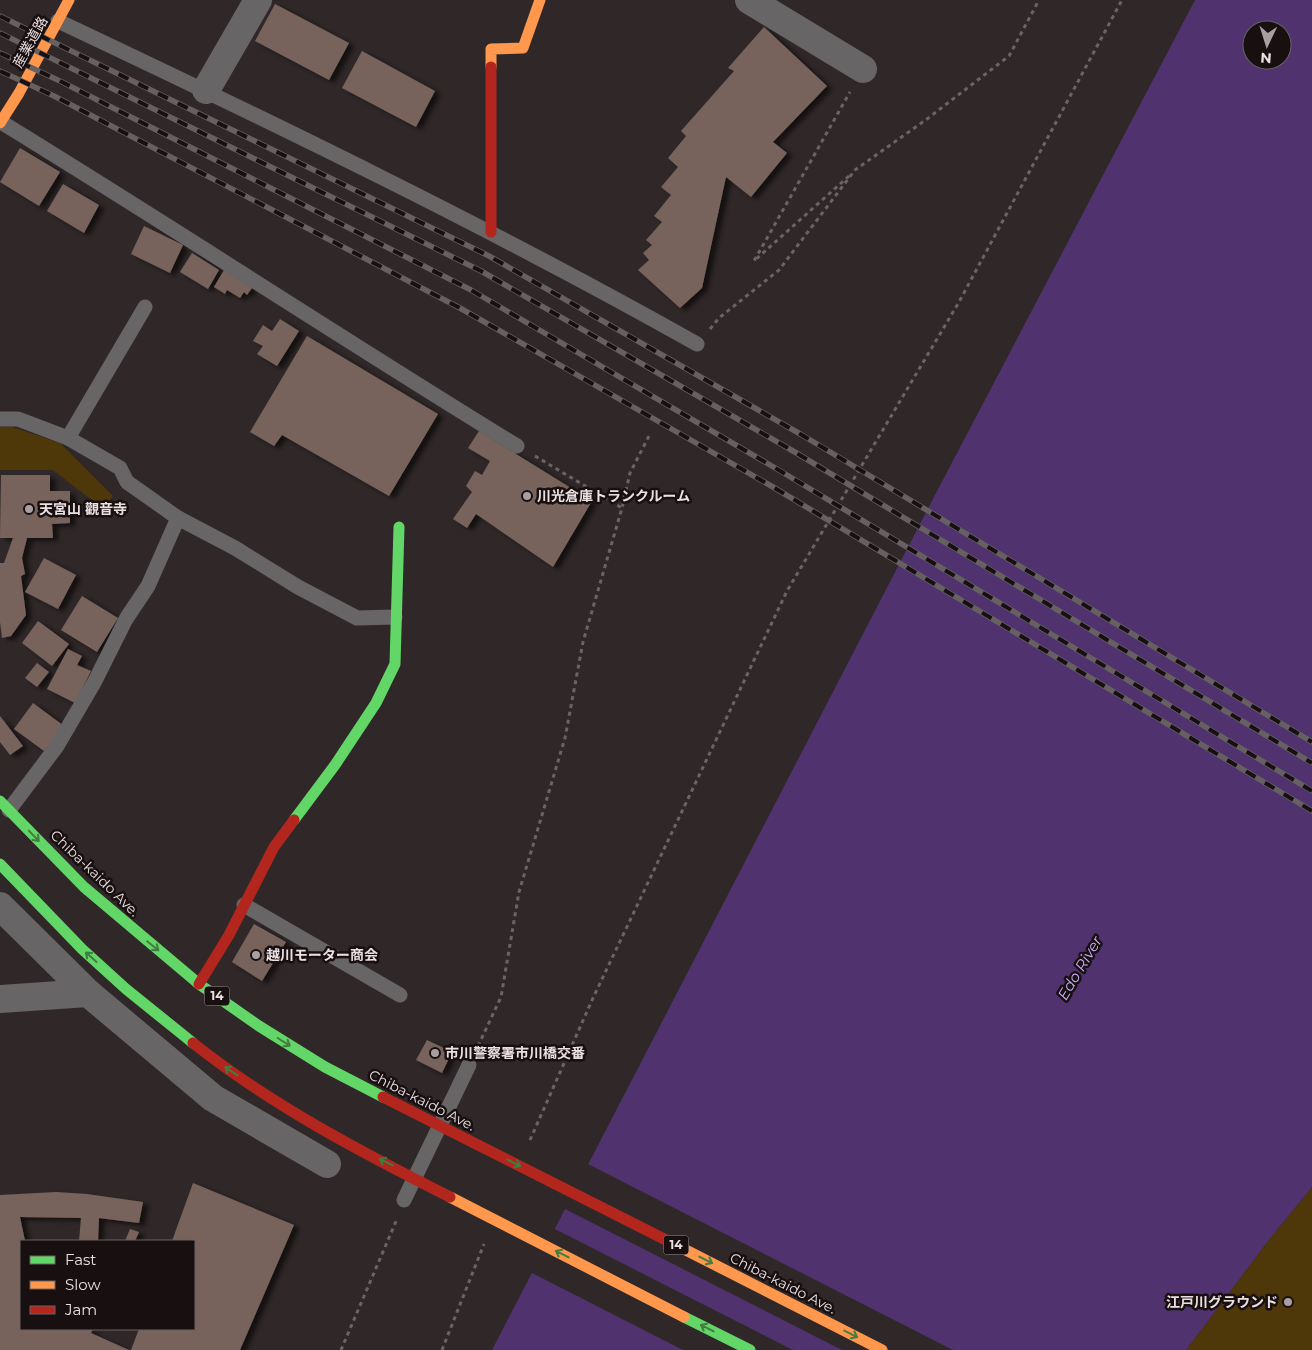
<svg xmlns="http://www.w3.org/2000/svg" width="1312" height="1350" viewBox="0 0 1312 1350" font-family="Montserrat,'Noto Sans JP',sans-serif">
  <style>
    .green { fill: #4e3809 }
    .water { fill: #50326f; fill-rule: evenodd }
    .pier { fill: #302828 }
    .building { fill: #77645c; filter: url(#shadow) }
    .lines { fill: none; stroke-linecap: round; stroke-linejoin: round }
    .path { stroke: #696566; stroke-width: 3; stroke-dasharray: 4 4; stroke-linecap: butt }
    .lane { stroke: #686566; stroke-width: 15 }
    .street { stroke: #686566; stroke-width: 28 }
    .fast { stroke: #63d668; stroke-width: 11 }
    .slow { stroke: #ff974d; stroke-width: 11 }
    .jam { stroke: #b3261e; stroke-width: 11 }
    .rail-casing { stroke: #666061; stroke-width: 5.5 }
    .rail { stroke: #170f10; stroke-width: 4; stroke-dasharray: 11; stroke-linecap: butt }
    .oneway { stroke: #417c40 }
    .poi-dot { fill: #aa9fa0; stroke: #170f10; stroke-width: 2 }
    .labels { text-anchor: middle; stroke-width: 5; stroke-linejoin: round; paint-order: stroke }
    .shield { fill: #170f10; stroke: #aba1a2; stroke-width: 1 }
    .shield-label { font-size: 12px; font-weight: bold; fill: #ebdfe0 }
    .street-label { font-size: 14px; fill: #ebdfe0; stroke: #170f10 }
    .poi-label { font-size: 14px; font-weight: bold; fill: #ebdfe0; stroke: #170f10; text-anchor: start }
    .water-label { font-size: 15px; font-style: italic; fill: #ceacfb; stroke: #170f10 }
  </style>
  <defs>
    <filter id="shadow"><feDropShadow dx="5.5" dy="3" stdDeviation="2.5" flood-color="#0009"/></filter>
  </defs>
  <rect width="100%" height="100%" fill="#302828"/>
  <g class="green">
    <polygon points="0,427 12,427 60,443 113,496 102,508 53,470 0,470"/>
    <polygon points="1312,1187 1312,1350 1186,1350 1268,1241"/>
  </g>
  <path class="water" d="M1195,0H1312V1187L1268,1241L1186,1350H492L935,495ZM1252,30H1282V60H1252Z"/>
  <g class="pier">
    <polygon points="586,1163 953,1350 842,1350 563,1208"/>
    <polygon points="553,1228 793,1350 683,1350 530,1272"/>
  </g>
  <g class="building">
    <polygon points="275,4 349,43 329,80 255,41"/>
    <polygon points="764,27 827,86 773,142 787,153 751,197 726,177 702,288 680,308 638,270 649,260 643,253 652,245 646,240 662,222 654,216 671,195 661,187 678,167 668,158 686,136 681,131 734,71 728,68"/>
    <polygon points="362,51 435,91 416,127 342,88"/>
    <polygon points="20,148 60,172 39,206 0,182"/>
    <polygon points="63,184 99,205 84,233 47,211"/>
    <polygon points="144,226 183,245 170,273 131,254"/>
    <polygon points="192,253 219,270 208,289 180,272"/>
    <polygon points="224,270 252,288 247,295 244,292 240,298 227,290 225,294 214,287"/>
    <polygon points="280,319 299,331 277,366 257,354 263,346 253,341 263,325 272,331"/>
    <polygon points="307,336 438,414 389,496 282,435 274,446 250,432"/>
    <polygon points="479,431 592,501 553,567 476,514 467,528 453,519 472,492 466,486 475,471 482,475 490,461 468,448"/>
    <polygon points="1,475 50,475 50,491 70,491 70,523 52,524 53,538 27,538 22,558 25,574 21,576 26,615 11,636 2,638 0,622 0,563 4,563 13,538 0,538"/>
    <polygon points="44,558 76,575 58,609 25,592"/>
    <polygon points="82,596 118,618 97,652 61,630"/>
    <polygon points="38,621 69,644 52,666 22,643"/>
    <polygon points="68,649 82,656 77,665 91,671 75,703 47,689"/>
    <polygon points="37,663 49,672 37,687 25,678"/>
    <polygon points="33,703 64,726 44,751 14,729"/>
    <polygon points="0,716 23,746 10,755 0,742"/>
    <polygon points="254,924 286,942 262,981 232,962"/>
    <polygon points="427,1040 452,1052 442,1073 416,1060"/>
    <polygon points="193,1183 294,1225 240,1350 131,1350 139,1329 194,1329 194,1241 172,1241"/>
    <polygon points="56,1192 87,1194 143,1202 139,1223 99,1218 98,1241 79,1241 81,1218 20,1217 25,1241 21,1241 21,1329 93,1329 91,1333 129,1350 0,1350 0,1195"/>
    <polygon points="130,1229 139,1232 135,1241 125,1241"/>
  </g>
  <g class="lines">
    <g class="path">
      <polyline points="849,176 754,261 850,92"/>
      <polyline points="710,329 719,318 779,270 855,170 927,119 1009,56 1039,0"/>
      <polyline points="535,456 622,508"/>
      <polyline points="478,1046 501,997 519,892 565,738 583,642 622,508 630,473 650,434"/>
      <polyline points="530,1140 593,998 787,591 959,302 1122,0"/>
      <polyline points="341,1350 397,1219"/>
      <polyline points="442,1350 484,1244"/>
    </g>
    <g class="lane">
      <path d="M58,21C274,123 489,227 697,344"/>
      <path d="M1,122C174,228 344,340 517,446"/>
      <polyline points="0,419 18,419 68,438"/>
      <polyline points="178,518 235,548 298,587 357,618 395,617"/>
      <polyline points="9,810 57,746 95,681 126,619 148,586 178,518 127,482 120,468 68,438 145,307"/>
      <polyline points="244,905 400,995"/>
      <polyline points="404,1200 469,1065"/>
    </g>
    <g class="street">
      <polyline points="749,0 863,69"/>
      <polyline points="206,90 258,0"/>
      <polyline points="0,906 88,993 213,1098 327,1164"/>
      <polyline points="0,999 88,993"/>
    </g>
    <g class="fast">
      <polyline points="0,801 84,887 199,984 259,1026 325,1067 383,1097"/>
      <polyline points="294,820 335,765 376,703 395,664 399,527"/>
      <polyline points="0,864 82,949 126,989 193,1043"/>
      <polyline points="684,1317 750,1350"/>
    </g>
    <g class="slow">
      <polyline points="491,67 491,49 523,48 540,0"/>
      <polyline points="0,123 19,93 69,0"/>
      <polyline points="450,1197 684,1317"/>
      <polyline points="672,1243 882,1350"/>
    </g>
    <g class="jam">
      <polyline points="491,67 491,232"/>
      <polyline points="199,984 229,935 274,847 294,820"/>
      <path d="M193,1043C271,1105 361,1152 450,1197"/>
      <polyline points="383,1097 672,1243"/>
    </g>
    <defs>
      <g id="rail">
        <polyline points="0,16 489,256 802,435 1312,742"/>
        <polyline points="0,33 481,271 793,451 1312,763"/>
        <polyline points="0,53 62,82 471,290 782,472 1312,791"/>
        <polyline points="0,71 54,96 460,308 773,487 1312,811"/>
      </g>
    </defs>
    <use href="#rail" class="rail-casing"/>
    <use href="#rail" class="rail"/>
  </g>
  <defs><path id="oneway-shaft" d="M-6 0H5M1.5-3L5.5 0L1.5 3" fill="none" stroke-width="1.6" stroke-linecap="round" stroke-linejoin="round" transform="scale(1.25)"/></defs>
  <g class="oneway">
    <use href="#oneway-shaft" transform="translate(34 836) rotate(46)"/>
    <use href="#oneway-shaft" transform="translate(153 946) rotate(39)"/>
    <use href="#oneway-shaft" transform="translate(91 957) rotate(-138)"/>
    <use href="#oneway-shaft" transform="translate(284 1042) rotate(32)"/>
    <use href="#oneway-shaft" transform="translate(231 1071) rotate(-147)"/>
    <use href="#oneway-shaft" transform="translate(386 1162) rotate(-153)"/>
    <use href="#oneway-shaft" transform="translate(514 1163) rotate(27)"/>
    <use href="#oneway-shaft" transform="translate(562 1254) rotate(-153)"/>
    <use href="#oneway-shaft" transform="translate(706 1260) rotate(27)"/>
    <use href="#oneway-shaft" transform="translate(707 1328) rotate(-153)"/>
    <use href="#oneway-shaft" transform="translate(851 1334) rotate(27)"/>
  </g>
  <g class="poi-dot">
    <circle cx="527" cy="496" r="5"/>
    <circle cx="29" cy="509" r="5"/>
    <circle cx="256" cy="955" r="5"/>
    <circle cx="435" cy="1053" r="5"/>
    <circle cx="1288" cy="1302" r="5"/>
  </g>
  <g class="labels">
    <g class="shield">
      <rect x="204.5" y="986.5" width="25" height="19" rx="4"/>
      <rect x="663.5" y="1235.5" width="25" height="19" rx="4"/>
    </g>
    <g class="shield-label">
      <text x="217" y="1000">14</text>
      <text x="676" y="1249">14</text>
    </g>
    <g class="street-label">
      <text transform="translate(30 42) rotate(-61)" y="5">産業道路</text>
      <text transform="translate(95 873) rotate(44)" y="5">Chiba-kaido Ave.</text>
      <text transform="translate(422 1100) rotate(27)" y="5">Chiba-kaido Ave.</text>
      <text transform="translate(783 1283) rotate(27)" y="5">Chiba-kaido Ave.</text>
    </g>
    <g class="poi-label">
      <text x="537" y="501">川光倉庫トランクルーム</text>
      <text x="39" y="514">天宮山 觀音寺</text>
      <text x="266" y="960">越川モーター商会</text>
      <text x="445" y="1058">市川警察署市川橋交番</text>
      <text x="1278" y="1307" text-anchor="end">江戸川グラウンド</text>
    </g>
    <g class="water-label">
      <text transform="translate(1080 968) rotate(-59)" y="5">Edo River</text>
    </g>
  </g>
  <rect x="20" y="1240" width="175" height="90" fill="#170f10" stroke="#6c6263"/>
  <rect x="30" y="1256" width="25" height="8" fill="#63d668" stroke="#6c6263"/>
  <text x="65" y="1265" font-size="15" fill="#ebdfe0">Fast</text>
  <rect x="30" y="1281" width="25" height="8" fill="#ff974d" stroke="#6c6263"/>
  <text x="65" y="1290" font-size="15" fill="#ebdfe0">Slow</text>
  <rect x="30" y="1306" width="25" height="8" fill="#b3261e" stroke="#6c6263"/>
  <text x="65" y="1315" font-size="15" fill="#ebdfe0">Jam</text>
  <g transform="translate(1267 45) rotate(184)"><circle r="24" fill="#170f10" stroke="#6c6263"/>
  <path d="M0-4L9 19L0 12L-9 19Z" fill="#aa9fa0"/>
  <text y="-8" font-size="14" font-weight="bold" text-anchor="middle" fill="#ebdfe0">N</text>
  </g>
</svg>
